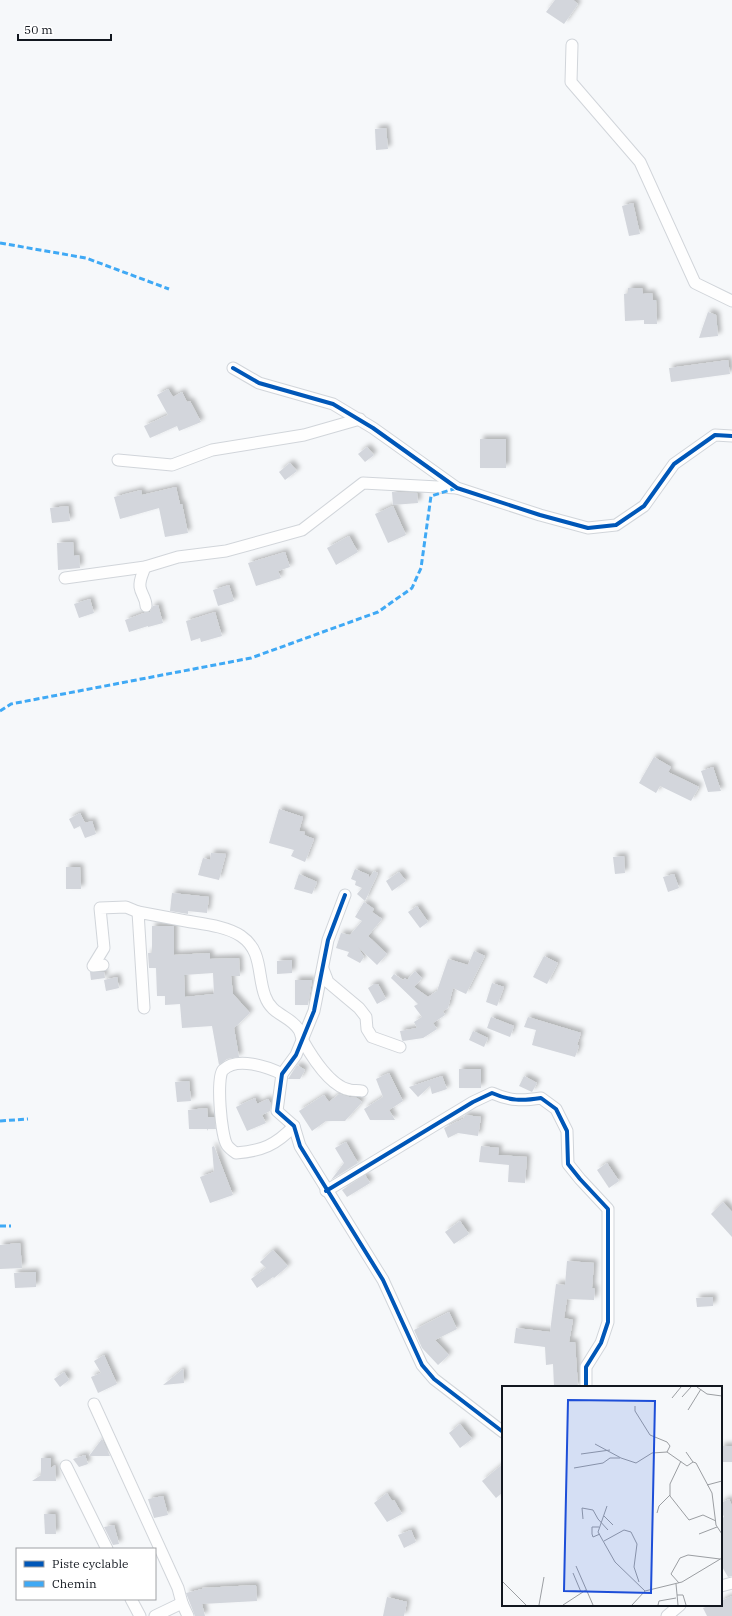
<svg xmlns="http://www.w3.org/2000/svg" width="732" height="1616" viewBox="0 0 732 1616" font-family="'IBM Plex Serif',serif">
  <style>
    .building { fill: #d3d6dc; fill-rule: evenodd; filter: url(#shadow) }
    .lines { fill: none; stroke-linecap: round; stroke-linejoin: round }
    .street-casing { stroke: #d1d5da; stroke-width: 13 }
    .street { stroke: #fefefe; stroke-width: 11 }
    .quiet { stroke: #3fa9f5; stroke-width: 3; stroke-dasharray: 6 3; stroke-linecap: butt }
    .cycleway-casing { stroke: #fff; stroke-width: 6 }
    .cycleway { stroke: #0057b8; stroke-width: 4 }
    .inset-road { fill: none; stroke: #9b9ea2; stroke-width: 1 }
    .view { fill: #1d4ed8; fill-opacity: 0.15; stroke: #1d4ed8; stroke-width: 2 }
    .inset-edge { fill: none; stroke: #12171f; stroke-width: 2 }
  </style>
  <defs>
    <filter id="shadow"><feDropShadow dx="3.5" dy="-3.5" stdDeviation="2" flood-color="#0004"/></filter>
  </defs>
  <rect width="100%" height="100%" fill="#f6f8fa"/>
  <g class="building">
    <polygon points="555,0 573,0 578,4 564,24 546,12"/>
    <polygon points="386,128 388,149 376,150 375,129"/>
    <polygon points="633,203 640,234 629,236 622,206"/>
    <polygon points="628,288 642,288 643,294 652,293 653,300 656,300 657,324 644,324 644,320 625,321 624,294 628,293"/>
    <polygon points="708,312 716,315 718,336 699,338"/>
    <polygon points="728,360 730,374 671,382 669,368"/>
    <polygon points="168,389 173,397 182,392 187,402 190,401 201,422 179,431 177,426 150,438 144,426 168,415 157,395"/>
    <rect x="480" y="439" width="26" height="29"/>
    <polygon points="367,447 374,455 365,462 358,454"/>
    <polygon points="290,463 297,471 285,480 279,472"/>
    <polygon points="176,487 180,504 182,504 188,533 165,537 159,508 120,519 114,497 141,490 142,495"/>
    <polygon points="392,492 417,493 418,503 393,505"/>
    <polygon points="68,506 70,521 52,523 50,508"/>
    <polygon points="393,506 406,535 388,543 375,514"/>
    <polygon points="349,536 358,552 336,565 327,548"/>
    <polygon points="73,542 74,556 79,555 80,568 58,570 57,543"/>
    <polygon points="285,552 290,567 278,571 281,578 256,586 248,563"/>
    <polygon points="229,585 234,601 218,606 213,590"/>
    <polygon points="90,599 94,613 79,618 74,604"/>
    <polygon points="158,605 163,623 148,627 148,626 129,632 125,620 144,613 150,612 153,606"/>
    <polygon points="215,612 222,636 201,642 200,638 191,641 186,621"/>
    <polygon points="654,757 671,767 668,772 699,787 691,801 660,786 656,793 639,783"/>
    <polygon points="713,767 721,791 708,792 701,771"/>
    <polygon points="279,809 303,817 299,831 305,832 304,835 314,839 305,862 291,856 294,850 269,843"/>
    <polygon points="80,813 85,823 92,821 96,834 85,838 80,826 74,829 69,819"/>
    <polygon points="211,853 226,854 219,880 198,875 203,858 210,860"/>
    <polygon points="624,856 625,873 615,874 613,857"/>
    <polygon points="66,867 80,867 81,889 66,889"/>
    <polygon points="355,869 369,875 369,878 374,871 378,873 365,901 357,894 362,888 355,885 356,881 351,879"/>
    <polygon points="399,872 406,881 392,891 386,881"/>
    <polygon points="299,874 317,882 312,894 294,889"/>
    <polygon points="674,874 679,888 668,892 663,877"/>
    <polygon points="172,893 209,897 207,913 188,911 188,914 170,911"/>
    <polygon points="364,902 374,909 372,912 382,919 368,936 387,954 377,965 358,947 364,957 360,963 347,956 349,952 336,948 341,933 350,935 362,921 355,917"/>
    <polygon points="417,906 428,922 420,928 408,912"/>
    <path d="M152,926H174V955L210,953V959L239,958L240,976H231L233,994L250,1013L234,1028L239,1057L227,1059L219,1065L212,1026L182,1028L180,1004L165,1005V996H157L156,968H149L148,953H152ZM213,973L214,994L185,997L184,975Z"/>
    <polygon points="474,951 485,956 466,994 453,988 448,1008 443,1011 445,1015 433,1023 437,1029 423,1038 403,1041 402,1040 400,1031 417,1028 414,1022 422,1017 414,1006 418,1004 391,978 394,974 403,980 405,978 407,980 415,971 422,978 414,987 428,997 437,991 448,959 468,965"/>
    <polygon points="544,956 558,963 547,984 533,977"/>
    <polygon points="292,960 292,973 277,974 277,961"/>
    <polygon points="90,972 104,972 105,978 91,980"/>
    <polygon points="117,977 119,988 106,991 104,980"/>
    <polygon points="295,980 312,980 308,1005 295,1005"/>
    <polygon points="492,983 504,987 497,1006 486,1002"/>
    <polygon points="374,984 378,984 386,999 377,1004 368,988"/>
    <polygon points="491,1017 514,1026 510,1037 487,1028"/>
    <polygon points="528,1017 581,1033 577,1045 579,1046 575,1057 532,1045 536,1030 524,1027"/>
    <polygon points="473,1031 488,1038 484,1047 469,1040"/>
    <polygon points="297,1065 305,1070 300,1079 288,1079"/>
    <rect x="459" y="1069" width="22" height="19"/>
    <polygon points="389,1073 403,1101 389,1110 395,1120 370,1120 364,1109 383,1097 376,1079"/>
    <polygon points="442,1076 447,1089 432,1094 430,1086 418,1097 409,1087"/>
    <polygon points="524,1076 537,1083 532,1092 519,1086"/>
    <polygon points="189,1081 191,1101 177,1102 175,1082"/>
    <polygon points="339,1094 349,1097 357,1098 362,1102 345,1121 326,1121 312,1131 299,1111 324,1095 329,1102"/>
    <polygon points="255,1098 257,1104 268,1099 271,1104 270,1111 262,1115 266,1123 247,1131 236,1107"/>
    <polygon points="207,1108 208,1117 214,1117 216,1129 208,1129 208,1131 207,1129 189,1129 188,1110"/>
    <polygon points="465,1115 481,1117 478,1136 458,1133 448,1138 444,1128 458,1121 459,1123 459,1121 463,1119"/>
    <polygon points="346,1142 358,1163 331,1180 344,1163 335,1148"/>
    <polygon points="214,1146 233,1195 210,1203 200,1177 214,1172 212,1147"/>
    <polygon points="481,1146 499,1148 498,1155 527,1157 525,1183 508,1182 509,1165 479,1162"/>
    <polygon points="607,1163 619,1181 609,1188 597,1170"/>
    <polygon points="365,1175 370,1183 347,1197 342,1190"/>
    <polygon points="723,1202 732,1212 732,1237 711,1214"/>
    <polygon points="460,1221 469,1234 454,1244 445,1232"/>
    <polygon points="20,1243 22,1268 0,1269 0,1245"/>
    <polygon points="273,1250 288,1266 274,1278 273,1277 257,1288 251,1279 266,1268 260,1262"/>
    <polygon points="567,1261 594,1263 592,1288 595,1289 594,1300 567,1299 564,1318 573,1320 569,1342 575,1342 578,1387 554,1387 553,1364 546,1365 545,1347 514,1343 516,1328 550,1332 556,1284 565,1285"/>
    <polygon points="36,1272 36,1287 15,1288 14,1273"/>
    <polygon points="713,1297 713,1306 697,1307 696,1298"/>
    <polygon points="449,1312 457,1329 435,1340 449,1355 438,1365 422,1348 414,1330"/>
    <polygon points="104,1355 117,1384 98,1393 91,1377 101,1373 94,1361"/>
    <polygon points="183,1369 184,1383 163,1385"/>
    <polygon points="64,1372 69,1380 60,1387 54,1379"/>
    <polygon points="460,1424 472,1439 460,1448 449,1433"/>
    <polygon points="102,1439 110,1456 89,1456"/>
    <rect x="721" y="1446" width="11" height="16"/>
    <polygon points="85,1455 88,1464 79,1467 73,1459"/>
    <polygon points="41,1458 51,1458 51,1468 55,1465 56,1481 32,1481 41,1475"/>
    <polygon points="503,1464 503,1492 496,1498 482,1481"/>
    <polygon points="387,1493 392,1501 394,1500 402,1514 387,1522 374,1503"/>
    <polygon points="163,1496 168,1515 154,1518 148,1499"/>
    <polygon points="729,1499 732,1506 732,1576 728,1577 721,1565 721,1519 724,1517 721,1510 721,1503"/>
    <polygon points="44,1514 55,1514 56,1534 45,1534"/>
    <polygon points="114,1525 119,1544 113,1545 104,1527"/>
    <polygon points="411,1530 416,1542 404,1548 398,1535"/>
    <polygon points="256,1585 257,1601 202,1604 205,1616 195,1616 186,1593 202,1589 202,1588"/>
    <polygon points="732,1596 732,1616 707,1616 703,1608 711,1605 721,1605 721,1601"/>
    <polygon points="387,1597 407,1602 404,1616 383,1616"/>
  </g>
  <g class="lines">
    <defs>
      <g id="street">
        <polyline points="572,45 571,82 640,162 695,283 732,301"/>
        <polyline points="233,368 259,383 333,404 373,428 457,488 540,515 588,528 616,525 644,506 674,464 715,435 732,436"/>
        <polyline points="118,460 172,465 212,450 304,435 360,419"/>
        <path d="M145,567C143,573 139,580 140,587C141,594 146,598 146,606"/>
        <polyline points="65,578 145,567 178,557 226,551 302,530 363,483 457,488"/>
        <polyline points="345,895 328,940 314,1011 296,1055 282,1074 277,1111 294,1126 300,1146 383,1280 422,1365 434,1379 503,1432"/>
        <polyline points="103,965 93,966 104,948 100,908 126,907 138,912"/>
        <polyline points="323,969 328,982 359,1008 366,1017 367,1029 372,1037 400,1047"/>
        <path d="M144,1008L138,912C154,915 170,918 186,921C203,924 226,926 241,936C263,951 257,975 265,996C272,1016 290,1015 299,1030C301,1033 301,1037 303,1041C312,1057 331,1087 350,1090C354,1091 358,1090 362,1091"/>
        <path d="M282,1074C268,1067 237,1056 223,1070C216,1077 221,1136 227,1145C229,1148 233,1151 236,1153C262,1151 276,1145 294,1126"/>
        <path d="M326,1191L473,1102L492,1093C510,1101 522,1101 541,1098L556,1109L567,1131L568,1164L580,1179L608,1209V1322L601,1343L586,1367V1387"/>
        <polyline points="94,1404 178,1588 182,1603 188,1616"/>
        <polyline points="66,1466 107,1549"/>
        <polyline points="721,1586 732,1583"/>
        <polyline points="131,1599 140,1616"/>
        <polyline points="155,1616 182,1603"/>
        <polyline points="667,1616 680,1605"/>
      </g>
    </defs>
    <use href="#street" class="street-casing"/>
    <use href="#street" class="street"/>
    <g class="quiet">
      <polyline points="0,243 86,258 169,289"/>
      <polyline points="0,711 11,704 251,658 378,612 412,588 421,568 431,496 457,488"/>
      <polyline points="0,1121 28,1119"/>
      <polyline points="0,1226 11,1226"/>
    </g>
    <defs>
      <g id="cycleway">
        <polyline points="233,368 259,383 333,404 373,428 457,488 540,515 588,528 616,525 644,506 674,464 715,435 732,436"/>
        <polyline points="345,895 328,940 314,1011 296,1055 282,1074 277,1111 294,1126 300,1146 383,1280 422,1365 434,1379 503,1432"/>
        <path d="M326,1191L473,1102L492,1093C510,1101 522,1101 541,1098L556,1109L567,1131L568,1164L580,1179L608,1209V1322L601,1343L586,1367V1387"/>
      </g>
    </defs>
    <use href="#cycleway" class="cycleway-casing"/>
    <use href="#cycleway" class="cycleway"/>
  </g>
  <g transform="translate(502 1386)">
    <rect width="220" height="220" fill="#f6f8fa"/>
    <path class="inset-road" d="M195,1L205,8L220,10M180,11L189,1M170,12L179,1M133,20V25L148,49L165,56L168,60L165,66M186,24L199,3M93,58L119,72L134,77L150,67L165,66L185,80L191,76L194,77L210,107L214,139L220,148M184,66L191,76M79,68L108,64M179,75L168,98V110L187,134L201,129L214,135M72,82L101,77L108,72H118M205,99L220,95M105,120L96,146L113,176L143,205M155,127L157,120L168,109M102,130L111,139M81,133L80,122L91,124L96,133L106,144M97,141H90V148L91,151L98,148M197,148L215,141M102,155L122,144L129,146L135,158L132,181L137,196M74,180L91,219M71,187L79,206M0,195L24,219M177,197L169,188L178,172L186,169L218,173M174,198L176,219M175,209H181L184,219M37,219L42,191M61,219L84,204M130,219L143,205L180,196L220,172M156,219L157,215L174,212"/>
    <path class="view" d="M66,14L153,15L149,207L62,205Z"/>
    <rect width="220" height="220" class="inset-edge"/>
  </g>
  <rect x="16" y="1548" width="140" height="52" fill="#ffffff" stroke="#a0a2a5"/>
  <rect x="24" y="1561" width="20" height="6" fill="#0057b8" stroke="#a0a2a5"/>
  <text x="52" y="1568" font-size="12" fill="#12171f">Piste cyclable</text>
  <rect x="24" y="1581" width="20" height="6" fill="#3fa9f5" stroke="#a0a2a5"/>
  <text x="52" y="1588" font-size="12" fill="#12171f">Chemin</text>
  <path d="M18 34v6h93v-6" fill="none" stroke="#12171f" stroke-width="2"/>
  <text x="24" y="34" font-size="12" fill="#12171f" stroke="#ffffff" stroke-width="3" paint-order="stroke">50 m</text>
</svg>
